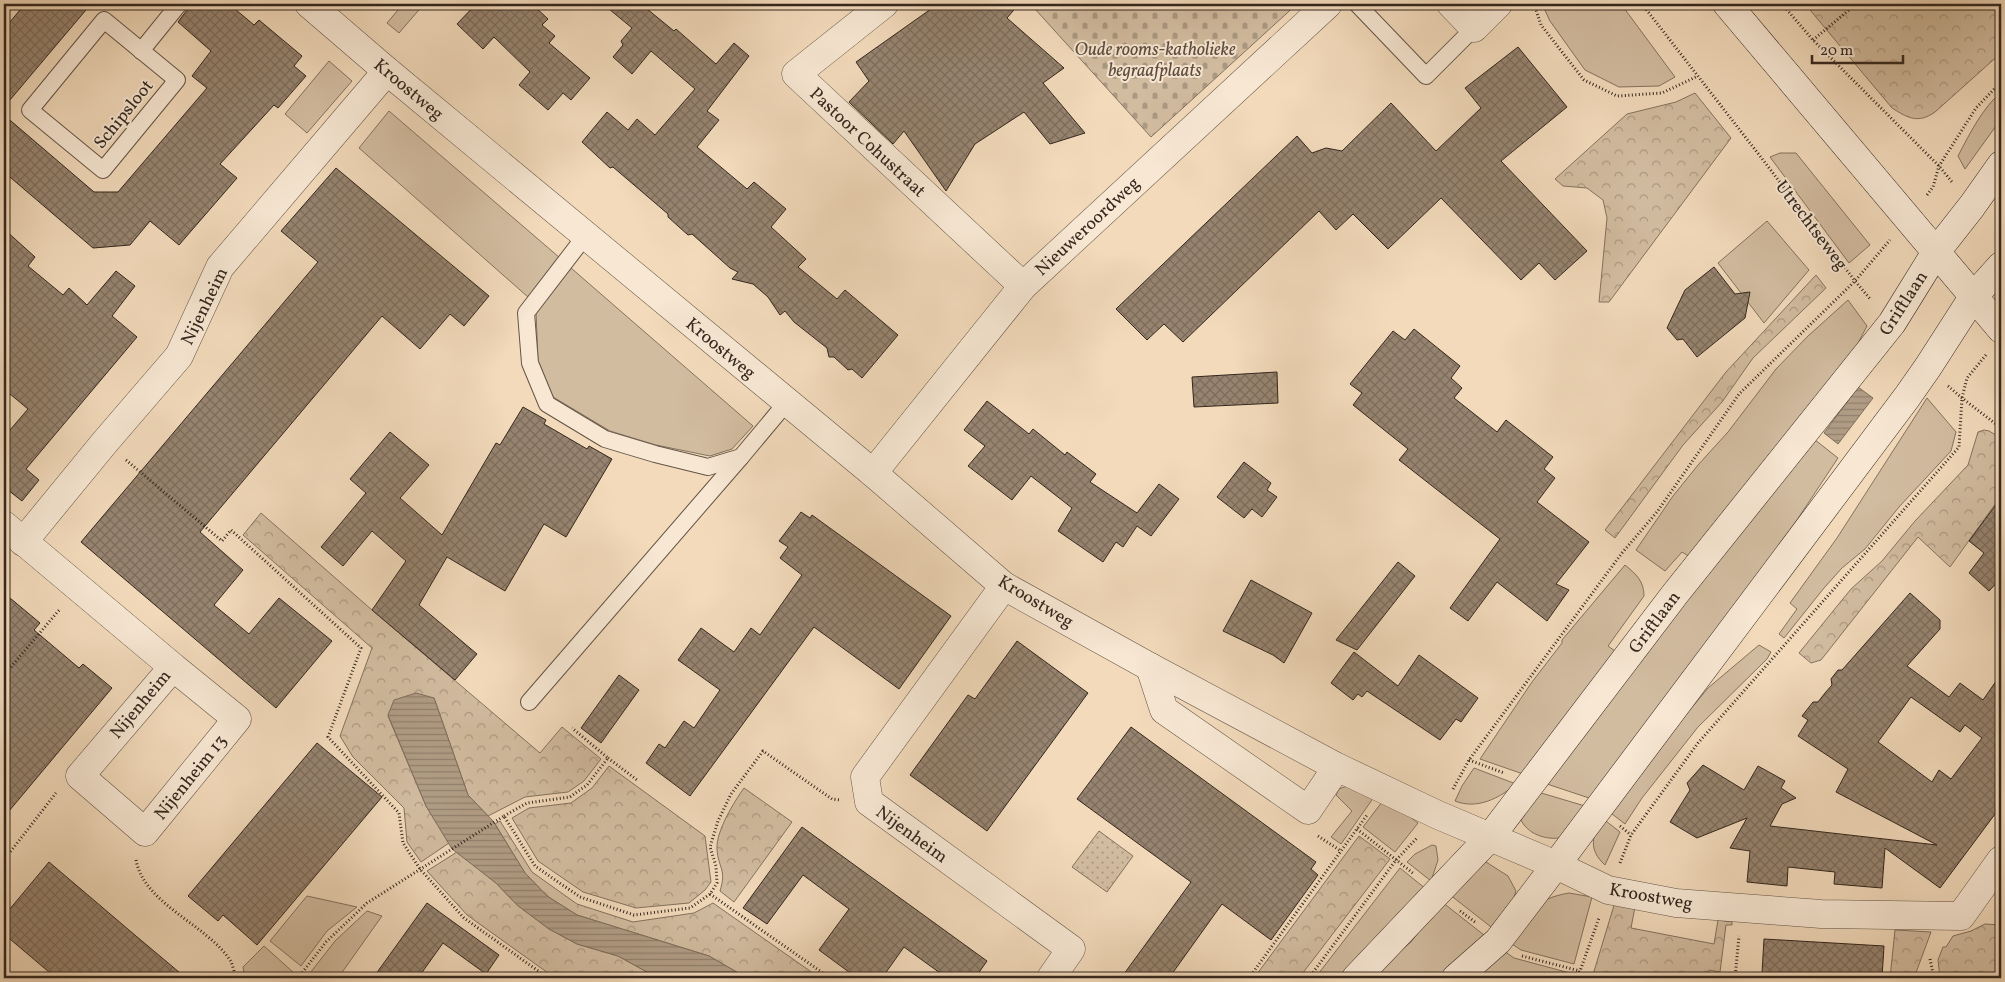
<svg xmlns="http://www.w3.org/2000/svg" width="2005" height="982" viewBox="0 0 2005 982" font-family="Vollkorn,serif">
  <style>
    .grass { fill: #d2bca0; stroke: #83725f }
    .forest { fill: url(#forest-crowns); stroke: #83725f }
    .cemetery { fill: url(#cemetery-stones); stroke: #83725f }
    .park { fill: url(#park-dots); stroke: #83725f }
    .water { fill: url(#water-rules); stroke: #7f6e5c }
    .building { fill: url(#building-cross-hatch); stroke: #34271e; fill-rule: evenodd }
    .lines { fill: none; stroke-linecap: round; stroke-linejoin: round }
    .lane-casing { stroke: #645445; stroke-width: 18 }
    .street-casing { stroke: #645445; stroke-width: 29 }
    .secondary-casing { stroke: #34271e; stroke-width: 29 }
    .path { stroke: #34271e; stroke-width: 3; stroke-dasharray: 1 2.5; stroke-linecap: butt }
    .lane { stroke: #f7e7d3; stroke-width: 16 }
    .street { stroke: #f7e7d3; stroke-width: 28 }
    .secondary { stroke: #f7e7d3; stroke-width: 28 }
    .labels { text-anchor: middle; stroke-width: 4; stroke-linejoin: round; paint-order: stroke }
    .park-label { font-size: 18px; font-style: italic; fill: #5c4c3e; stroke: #f7e7d3 }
    .street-label { font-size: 18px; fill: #34271e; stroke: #f7e7d3 }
  </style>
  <defs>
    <pattern id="forest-crowns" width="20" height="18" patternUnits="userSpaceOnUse" patternTransform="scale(1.25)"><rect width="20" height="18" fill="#d2bca0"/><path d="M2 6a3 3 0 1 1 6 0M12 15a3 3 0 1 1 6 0" fill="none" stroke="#ab9982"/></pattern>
    <pattern id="cemetery-stones" width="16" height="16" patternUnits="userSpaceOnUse" patternTransform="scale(1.25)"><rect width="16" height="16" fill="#d2bca0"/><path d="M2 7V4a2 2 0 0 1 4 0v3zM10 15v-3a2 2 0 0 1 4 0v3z" fill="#ab9982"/></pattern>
    <pattern id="park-dots" width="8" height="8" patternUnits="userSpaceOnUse" patternTransform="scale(1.25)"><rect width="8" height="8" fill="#d2bca0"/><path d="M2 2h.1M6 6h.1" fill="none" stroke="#ab9982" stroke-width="1.8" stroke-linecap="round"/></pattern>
    <pattern id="water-rules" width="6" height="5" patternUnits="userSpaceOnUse" patternTransform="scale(1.25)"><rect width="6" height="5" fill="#b19d86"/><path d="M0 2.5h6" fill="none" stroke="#91806d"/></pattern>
    <pattern id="building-cross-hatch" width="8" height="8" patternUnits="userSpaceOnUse" patternTransform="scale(1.25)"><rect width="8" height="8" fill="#978470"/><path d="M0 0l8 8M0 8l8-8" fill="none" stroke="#7c6c5b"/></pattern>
  </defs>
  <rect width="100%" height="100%" fill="#f2dabb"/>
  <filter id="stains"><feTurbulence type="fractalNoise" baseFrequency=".004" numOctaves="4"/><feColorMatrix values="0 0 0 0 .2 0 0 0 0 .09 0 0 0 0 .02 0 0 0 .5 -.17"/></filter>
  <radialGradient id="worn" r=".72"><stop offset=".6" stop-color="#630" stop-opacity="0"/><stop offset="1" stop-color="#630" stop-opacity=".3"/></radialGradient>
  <g class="grass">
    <polygon points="403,4 424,4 399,33 387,23"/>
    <polygon points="1542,4 1621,4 1675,77 1659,86 1619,87 1585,70 1550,21"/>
    <polygon points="329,61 352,81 307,133 285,114"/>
    <path d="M2001,92V119L1965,169L1958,156C1970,133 1982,109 2001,92Z"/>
    <polygon points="389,111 560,258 528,297 359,148"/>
    <polygon points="1780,153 1796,153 1870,245 1849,263 1770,157"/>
    <polygon points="1767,221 1809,270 1764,323 1718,263"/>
    <polygon points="571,268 753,426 732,449 710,456 656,445 610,431 553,397 538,361 536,311"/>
    <polygon points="1848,300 1867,326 1854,351 1690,557 1682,552 1665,571 1636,550 1673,496 1698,465 1728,432 1776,369 1808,336"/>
    <polygon points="1927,398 1956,432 1951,451 1899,507 1865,549 1842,568 1824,588 1784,638 1779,634 1797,609 1790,603 1837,538"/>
    <polygon points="1810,436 1838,458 1793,526 1594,801 1589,798 1538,781"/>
    <path d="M1625,565C1636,574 1644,581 1644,596L1608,646L1615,651L1523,774L1480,759L1532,682L1562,643V640Z"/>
    <polygon points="1759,645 1771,652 1767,659 1698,727 1642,798 1625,824 1607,810 1708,688"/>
    <path d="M1474,768L1516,784C1500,798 1477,810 1455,801L1462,786Z"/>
    <polygon points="1347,786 1374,797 1341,844 1331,837 1352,811 1336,795 1339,789"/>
    <path d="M1531,790L1585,806L1560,838C1542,840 1524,832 1519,815Z"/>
    <polygon points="1382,802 1409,816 1418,823 1395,852 1363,827"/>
    <path d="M1602,818L1620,832L1605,865C1588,850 1592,835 1602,818Z"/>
    <polygon points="1432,845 1436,846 1438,860 1431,881 1407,862 1415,854"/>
    <polygon points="1486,862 1508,876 1516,891 1513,900 1491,927 1449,894 1479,863"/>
    <polygon points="1400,868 1426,889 1343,978 1315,978"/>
    <path d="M1569,893L1592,897L1574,964L1521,950L1503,938C1526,914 1534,899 1569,893Z"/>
    <polygon points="307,896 357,907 327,931 301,966 270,941"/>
    <polygon points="1442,902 1484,935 1456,970 1447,978 1369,978 1411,942"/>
    <polygon points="367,911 382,916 338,978 315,978 310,973 335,941"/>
    <polygon points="264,946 294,973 290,978 245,978 243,967"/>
    <polygon points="1497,946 1514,958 1570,973 1568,978 1468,978"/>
  </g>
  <g class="forest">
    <path d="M1805,4H2001V53L1935,112C1918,124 1908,118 1892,108Z"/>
    <polygon points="1695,93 1731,138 1609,302 1599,302 1607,218 1603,200 1587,188 1563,186 1555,179 1627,114 1676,102"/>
    <polygon points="1816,275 1826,288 1753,358 1722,402 1683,445 1615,538 1605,530 1726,372"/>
    <polygon points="1984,430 1989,431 2001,438 2001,496 1950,567 1918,537 1821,660 1811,663 1799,653 1851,589 1882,561 1915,521 1968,465 1978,432"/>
    <polygon points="261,513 372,610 540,753 562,727 601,759 584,781 568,792 525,797 488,816 468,795 434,698 395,700 388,716 426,806 449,843 421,862 407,842 404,808 353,757 340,736 372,648 243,535"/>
    <polygon points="609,766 705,836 711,882 705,890 689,903 636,908 583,892 538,861 512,818 529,808 571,803 592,788"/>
    <path d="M744,788L792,822L734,902L720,891C727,869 718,868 717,849C716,831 734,802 744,788Z"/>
    <polygon points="500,821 532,872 577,904 633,922 694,913 713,903 820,978 747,978 709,956 577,915 547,896 525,873 495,824"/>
    <polygon points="1359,836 1390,859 1299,978 1254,978"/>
    <polygon points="457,852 496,883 517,905 549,929 577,944 618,956 647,972 654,978 555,978 467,915 427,871"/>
    <polygon points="1615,902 1635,907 1631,928 1714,944 1718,920 1732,922 1732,925 1726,925 1720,972 1709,970 1708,978 1592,978"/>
    <polygon points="1985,924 2001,925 2001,978 1940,978 1938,960 1943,947 1946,947 1953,936 1971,931"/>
    <polygon points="1895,930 1931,932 1914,978 1890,978"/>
  </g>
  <polygon class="cemetery" points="1041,4 1297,4 1151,137 1035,9"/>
  <polygon class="park" points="1099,831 1133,856 1107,892 1072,867"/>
  <g class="water">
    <polygon points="1858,387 1873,398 1838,444 1824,433"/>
    <polygon points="416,693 434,698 468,795 493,821 525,873 547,896 577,915 709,956 747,978 654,978 647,972 618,956 577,944 549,929 517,905 496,883 452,849 426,806 388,715 394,700"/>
  </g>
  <g class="building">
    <polygon points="25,4 91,4 4,107 4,29"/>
    <polygon points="189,4 229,4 254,25 259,20 302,56 294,66 306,76 278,108 274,105 220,164 237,178 179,245 150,221 130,245 93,248 4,172 4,115 94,192 118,192 207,88 192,76 211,51 178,22 187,10"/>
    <polygon points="476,4 532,4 548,19 542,25 555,36 549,43 590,78 571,100 563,93 548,110 519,85 530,72 494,37 483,49 457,24"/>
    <polygon points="603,4 641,4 674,31 676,29 716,64 734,43 749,56 707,111 719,120 697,147 747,189 754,182 786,209 771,227 806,259 798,267 837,299 845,290 898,335 862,378 852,369 848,370 834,357 829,357 827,348 794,322 785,311 780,315 768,297 753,284 732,279 738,272 730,268 692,234 688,235 668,217 668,214 613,167 610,168 582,142 607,112 628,130 637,119 655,135 695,89 651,51 632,74 613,57 623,45 621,41 632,28"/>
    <polygon points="938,4 1019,4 1007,18 1064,68 1043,83 1085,133 1050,144 1024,112 975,144 946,191 904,131 893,144 849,102 869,81 856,62"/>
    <polygon points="1518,47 1567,107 1501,161 1587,251 1555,280 1539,263 1521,280 1441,198 1388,249 1353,214 1336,230 1319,211 1183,342 1164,324 1147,340 1116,309 1297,136 1312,153 1326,148 1342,151 1391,103 1436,151 1481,108 1465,88"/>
    <polygon points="336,168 489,296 464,326 450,314 420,349 382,316 200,532 243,570 214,605 249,634 279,598 332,641 276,708 81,542 318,262 281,231"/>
    <polygon points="4,229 35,257 28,266 63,295 69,288 87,305 116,271 135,286 112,316 137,337 26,469 39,480 22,501 8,490 4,495 4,437 28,409 4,389"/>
    <polygon points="1714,267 1735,294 1750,292 1745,318 1697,357 1683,339 1677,340 1667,328 1685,290"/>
    <polygon points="1414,329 1460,366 1451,378 1462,388 1454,398 1497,432 1506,420 1553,457 1544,469 1555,478 1537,502 1589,542 1556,584 1569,590 1547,621 1497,582 1468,621 1450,608 1500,539 1399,460 1408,449 1353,405 1362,393 1350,384 1393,331 1405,340"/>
    <polygon points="1277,372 1278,403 1194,407 1192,377"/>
    <polygon points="987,401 1029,434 1033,429 1065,455 1067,452 1096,474 1090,482 1137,513 1159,484 1179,499 1151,536 1137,526 1123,547 1116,542 1103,562 1058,531 1072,508 1031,476 1012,500 968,466 985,446 964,430"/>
    <polygon points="523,407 546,420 544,424 587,449 589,446 612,459 566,537 544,524 505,591 447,557 419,605 477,654 455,680 372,610 406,561 372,531 343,566 321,547 366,493 350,479 390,432 429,465 400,498 442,535 496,443 500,445"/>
    <polygon points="1244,462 1271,483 1267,490 1277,497 1262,517 1252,509 1244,518 1217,497"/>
    <polygon points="2001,498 2001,578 1989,591 1969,573 1984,553 1969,541"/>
    <polygon points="801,512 810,518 812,515 951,616 899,689 814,627 690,796 646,763 659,744 665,748 684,721 694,728 720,690 678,660 701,628 734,652 751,628 760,635 802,575 780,558 788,547 779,541"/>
    <polygon points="1398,562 1415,576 1357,650 1336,640"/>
    <polygon points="1251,580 1312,613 1284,663 1273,655 1223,631"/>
    <polygon points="4,593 40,623 34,630 79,668 83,664 112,688 4,817"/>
    <path d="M1910,593L1940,620V629L1907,666L1949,697L1960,683L1983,700L2001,674V806L1940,888L1885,848L1882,888L1834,884L1835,872L1788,867L1787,886L1747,882L1750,851L1730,848L1747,818L1697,838L1670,822L1690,790L1687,783L1703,765L1744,790L1758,766L1785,781L1781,788L1796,798L1782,804L1770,826L1937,845L1836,792L1848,769L1798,736L1808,720L1802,716L1813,702H1818L1825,693L1832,685L1831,679L1838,670H1842ZM1911,697L1960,732L1965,725L1982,738L1951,779L1939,770L1932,782L1878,742Z"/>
    <polygon points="1017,641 1088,693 987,831 910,775 968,695 975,699"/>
    <polygon points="1354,652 1398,686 1419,655 1478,698 1461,722 1456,719 1440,740 1367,691 1362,697 1358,694 1353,700 1331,683"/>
    <polygon points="619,675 639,690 601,743 581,728"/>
    <polygon points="1131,727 1316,862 1311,869 1318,875 1271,940 1222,904 1169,978 1121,978 1191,882 1077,799"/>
    <polygon points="317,743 382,797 257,945 223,915 218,921 188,896"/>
    <polygon points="802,827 987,961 975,978 947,978 904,947 882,978 857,978 819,950 849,909 803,875 767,924 743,908"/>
    <polygon points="49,862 136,936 186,978 56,978 4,934 4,916"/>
    <polygon points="427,903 499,955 486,974 443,943 418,978 373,978"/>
    <polygon points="1764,939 1884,946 1882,978 1786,978 1787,975 1762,973"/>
  </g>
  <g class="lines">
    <defs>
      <g id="lane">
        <polyline points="1357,4 1426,76 1474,28"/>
        <polygon points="104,20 177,80 103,170 30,110"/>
        <polyline points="141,51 179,4"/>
        <polyline points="586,235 526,313 530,363 547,404 605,439 655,454 708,467 741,457 787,402"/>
        <polyline points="529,702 741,457"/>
      </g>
      <g id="street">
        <polyline points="309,4 387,71 873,473 1004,586 1150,667 1337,767 1438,815 1556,865 1608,890 1676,903 1742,908 1821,914 1961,916 2001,860"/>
        <polyline points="884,4 796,74 1023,286"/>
        <polyline points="1451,4 1474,28 1498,4"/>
        <polyline points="873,473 1023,286 1328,4"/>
        <polyline points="4,525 173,667 80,776 145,832 237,719 173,667"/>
        <polyline points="23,542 105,442 179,356 220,267 387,71"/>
        <polyline points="1004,586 865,777 869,802 1071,949 1051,978"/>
        <polyline points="1150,667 1164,710 1308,810 1337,767"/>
      </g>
      <g id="secondary">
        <polyline points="1727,4 2001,329"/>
        <polyline points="1356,978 1491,836 1675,594 1892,323 1936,252 1972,206 2001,165"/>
        <polyline points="1456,978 1498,941 1556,865 1907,397 1928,367 1973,297 2001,266"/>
      </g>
    </defs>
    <use href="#lane" class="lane-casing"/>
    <use href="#street" class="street-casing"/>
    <use href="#secondary" class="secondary-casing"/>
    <g class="path">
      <polyline points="1534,4 1541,25 1584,80 1617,96 1662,93 1698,76"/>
      <polyline points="1642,4 1760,156 1855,281 1871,300"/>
      <polyline points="1782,4 1813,40 1939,166 1952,182"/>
      <polyline points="1813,40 1856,4"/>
      <polyline points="1927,195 1933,187 1939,166 1976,108 2001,82"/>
      <polyline points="1948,386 1962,398 2001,428"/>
      <polyline points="126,460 222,541 231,530 361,648 328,737 399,813 403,843 420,869 464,918 548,978"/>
      <polyline points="4,675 60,609"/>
      <polyline points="608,758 637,780"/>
      <polyline points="1469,760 1504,773"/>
      <polyline points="1453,789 1469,760 1622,553 1657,512 1739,394 1855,281 1890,240"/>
      <polyline points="504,816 527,803 570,797 587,785 608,758 572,728"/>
      <polyline points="1620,826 1631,835"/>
      <polyline points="1357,829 1414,874"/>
      <polyline points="1318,836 1341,851"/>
      <polyline points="4,860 56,793"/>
      <path d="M136,860C144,904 206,924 230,960C233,965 234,972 236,978"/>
      <polyline points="1620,863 1631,835 1698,743 1959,447 1962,398 1967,378 1986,355"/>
      <polyline points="710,894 830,978"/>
      <polyline points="1460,911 1475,922"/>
      <polyline points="1522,956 1580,971"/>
      <polyline points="1930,959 1934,978"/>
      <polyline points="4,977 5,978"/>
      <polyline points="298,978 326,942 367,903 504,816 535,866 580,897 634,915 690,908 710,894 717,883 716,866 710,847 718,821 731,794 763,751 832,799 840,800"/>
      <polyline points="1249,978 1367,815"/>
      <polyline points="1309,978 1396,860 1417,838"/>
      <polyline points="1575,978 1580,971 1599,918"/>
      <polyline points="1735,978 1739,936"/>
    </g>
    <use href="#lane" class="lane"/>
    <use href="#street" class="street"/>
    <use href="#secondary" class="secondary"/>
  </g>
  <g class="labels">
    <g class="park-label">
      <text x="1155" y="55">Oude rooms-katholieke<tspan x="1155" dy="21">begraafplaats</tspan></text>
    </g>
    <g class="street-label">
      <text transform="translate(409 89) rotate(40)" y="6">Kroostweg</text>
      <text transform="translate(123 114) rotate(-51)" y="6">Schipsloot</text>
      <text transform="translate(868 142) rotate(43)" y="6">Pastoor Cohustraat</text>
      <text transform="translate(1812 225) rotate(53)" y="6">Utrechtseweg</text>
      <text transform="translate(1087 226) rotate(-43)" y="6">Nieuweroordweg</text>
      <text transform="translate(1903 303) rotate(-57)" y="6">Griftlaan</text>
      <text transform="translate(204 306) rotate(-64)" y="6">Nijenheim</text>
      <text transform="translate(721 348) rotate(40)" y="6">Kroostweg</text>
      <text transform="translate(1036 601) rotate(31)" y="6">Kroostweg</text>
      <text transform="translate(1654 622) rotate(-53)" y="6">Griftlaan</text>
      <text transform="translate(140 704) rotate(-50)" y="6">Nijenheim</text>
      <text transform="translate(190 777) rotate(-51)" y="6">Nijenheim 13</text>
      <text transform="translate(912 834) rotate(36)" y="6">Nijenheim</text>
      <text transform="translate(1651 896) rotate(10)" y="6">Kroostweg</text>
    </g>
  </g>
  <rect width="2005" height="982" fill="none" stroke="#f2dabb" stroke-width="20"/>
  <rect x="5" y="5" width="1995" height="972" fill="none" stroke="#34271e" stroke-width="2.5"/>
  <rect x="10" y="10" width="1985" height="962" fill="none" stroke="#34271e"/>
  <path d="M1812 55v8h91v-8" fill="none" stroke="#34271e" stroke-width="2.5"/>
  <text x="1820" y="55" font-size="15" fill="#34271e" stroke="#f7e7d3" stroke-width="4" paint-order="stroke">20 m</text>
  <rect width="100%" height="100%" filter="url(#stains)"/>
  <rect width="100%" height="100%" fill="url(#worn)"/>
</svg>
